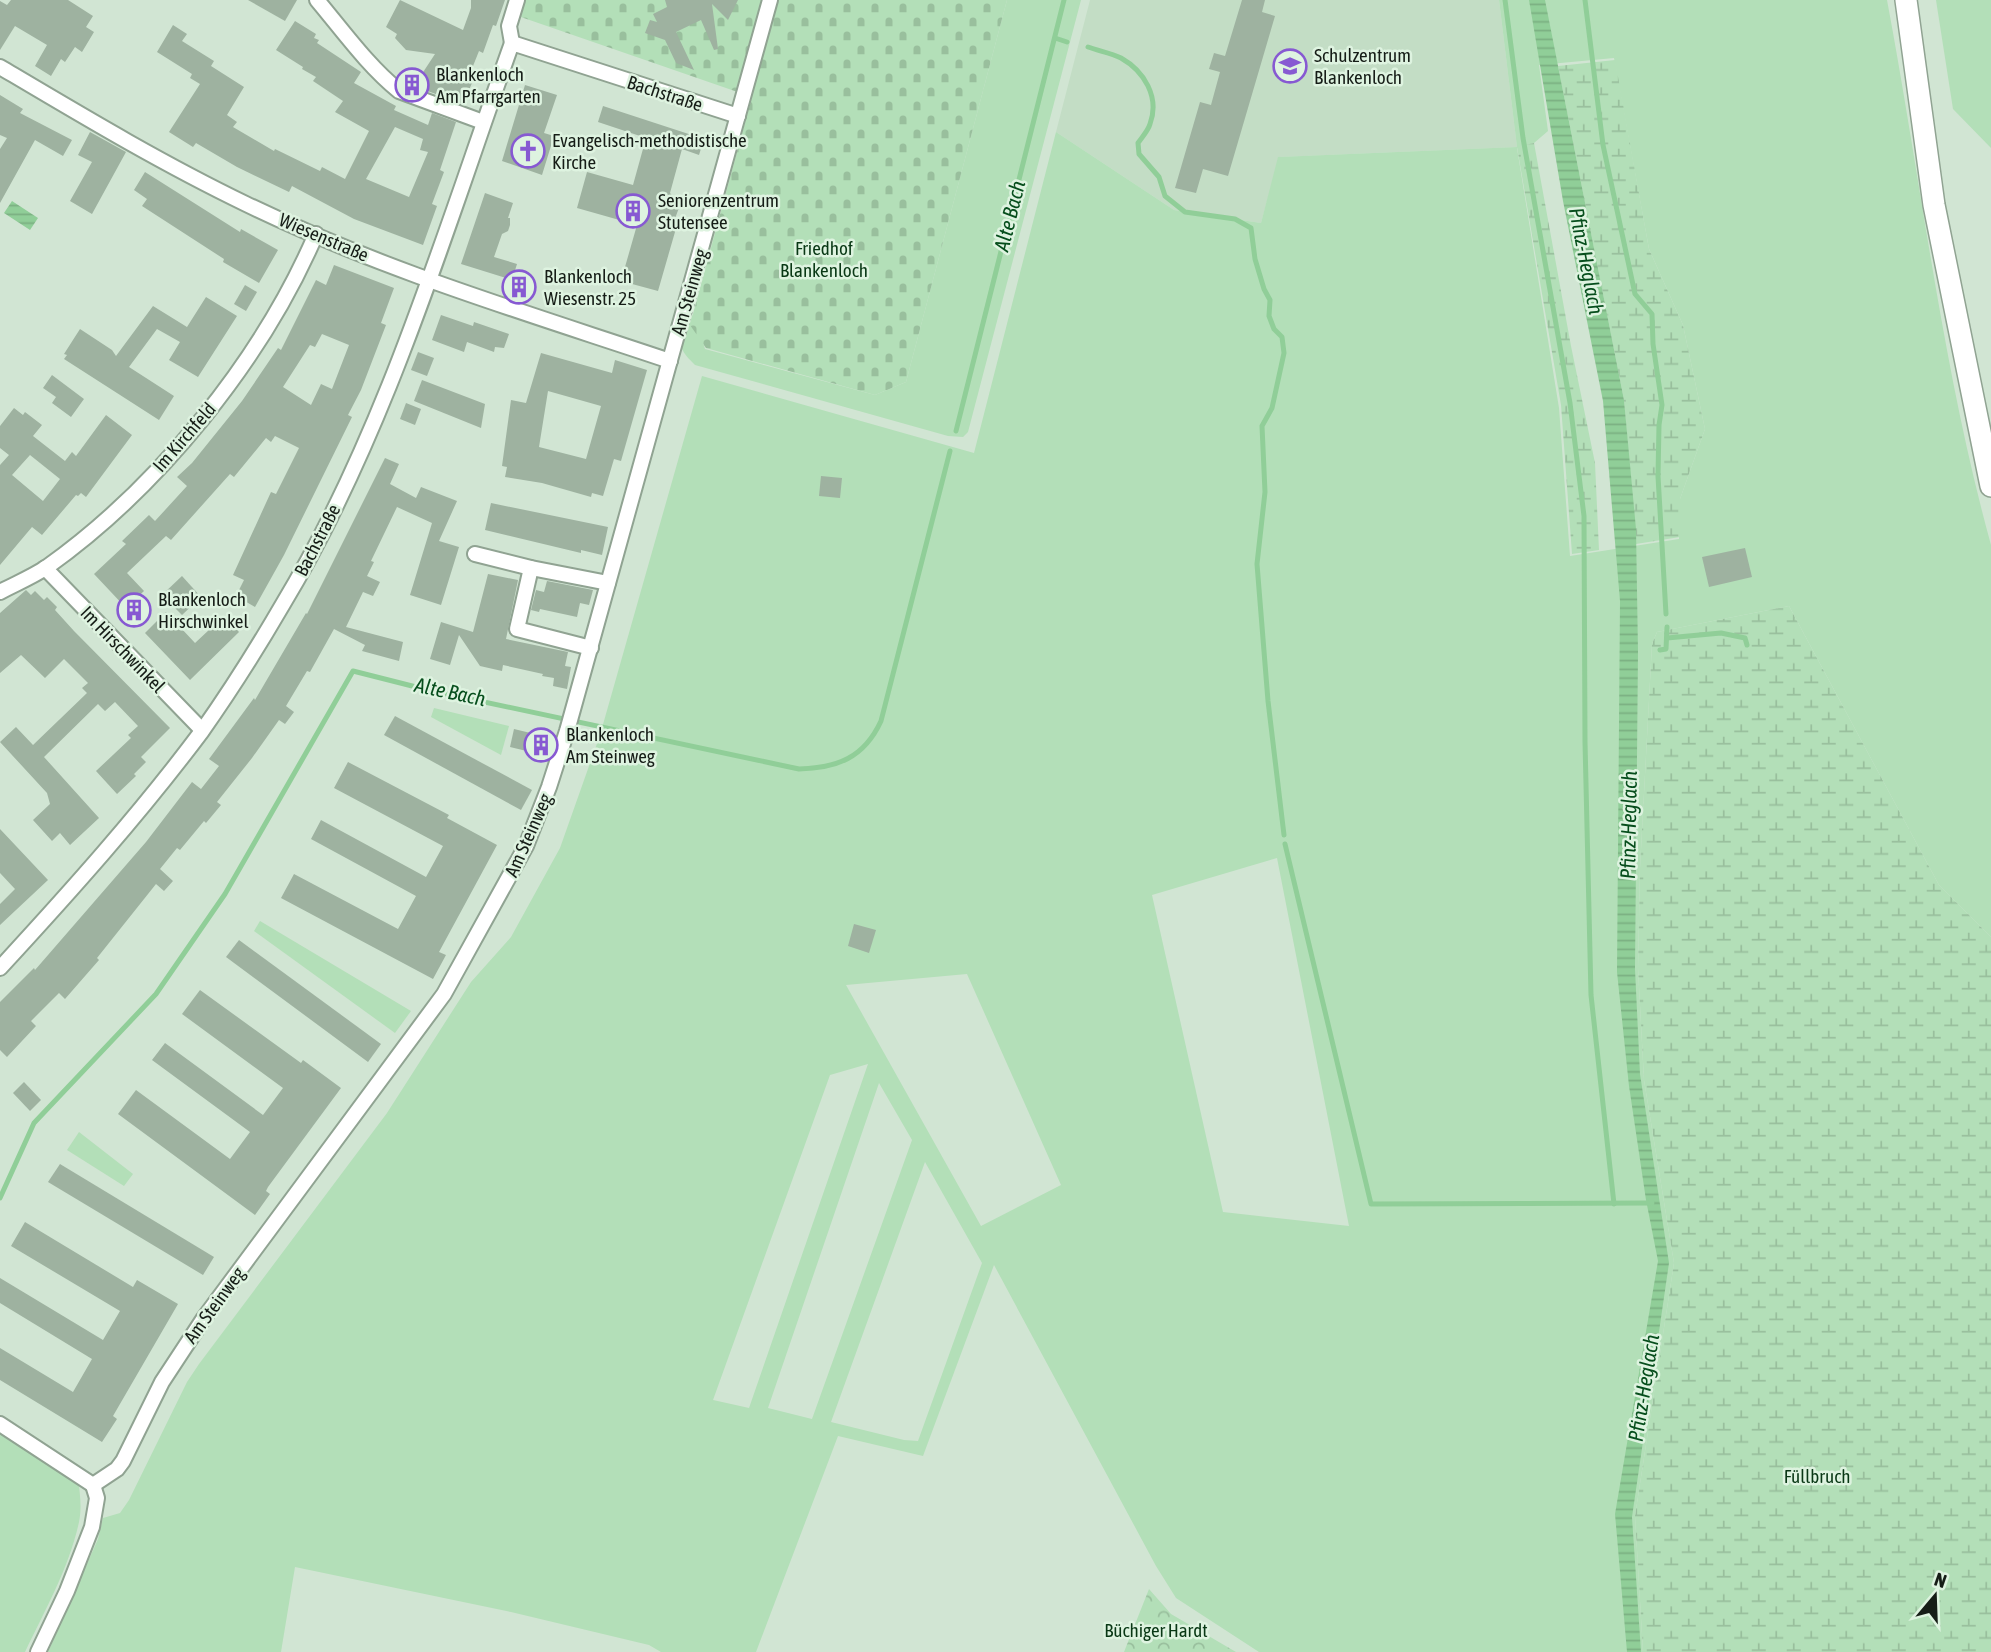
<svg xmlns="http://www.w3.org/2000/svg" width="1991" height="1652" viewBox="0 0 1991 1652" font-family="'Asap Condensed',sans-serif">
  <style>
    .built { fill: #c3ddc5 }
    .green { fill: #b3dfb8; fill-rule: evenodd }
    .forest { fill: url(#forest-crowns) }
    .wetland { fill: url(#wetland-marsh) }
    .cemetery { fill: url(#cemetery-stones) }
    .water { fill: url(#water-rules) }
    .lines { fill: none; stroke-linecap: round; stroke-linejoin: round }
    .stream { stroke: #90ce98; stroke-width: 5 }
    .building { fill: #9eb2a0; fill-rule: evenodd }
    .street-casing { stroke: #90a392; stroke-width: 18 }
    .secondary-casing { stroke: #90a392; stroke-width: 24 }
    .street { stroke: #fff; stroke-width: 14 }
    .secondary { stroke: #fff; stroke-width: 21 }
    .labels { text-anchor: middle; stroke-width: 5; stroke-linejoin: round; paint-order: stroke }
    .poi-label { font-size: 19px; fill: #161d17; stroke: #def3e0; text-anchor: start }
    .street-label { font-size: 19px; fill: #161d17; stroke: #def3e0 }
    .park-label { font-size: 19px; fill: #093815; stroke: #def3e0 }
    .water-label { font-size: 21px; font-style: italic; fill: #064e1c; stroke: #def3e0 }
  </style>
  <defs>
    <pattern id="forest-crowns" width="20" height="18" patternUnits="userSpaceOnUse" patternTransform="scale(1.75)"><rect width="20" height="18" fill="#b3dfb8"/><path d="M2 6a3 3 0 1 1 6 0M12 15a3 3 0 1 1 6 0" fill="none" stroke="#99bf9d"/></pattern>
    <pattern id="wetland-marsh" width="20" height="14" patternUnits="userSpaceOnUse" patternTransform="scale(1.75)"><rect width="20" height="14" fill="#b3dfb8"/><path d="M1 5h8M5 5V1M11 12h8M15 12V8" fill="none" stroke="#99bf9d"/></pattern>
    <pattern id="cemetery-stones" width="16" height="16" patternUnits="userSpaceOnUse" patternTransform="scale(1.75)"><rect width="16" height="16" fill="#b3dfb8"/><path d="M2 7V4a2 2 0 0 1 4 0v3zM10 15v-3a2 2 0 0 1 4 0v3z" fill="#99bf9d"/></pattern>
    <pattern id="water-rules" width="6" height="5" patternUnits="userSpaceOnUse" patternTransform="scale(1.75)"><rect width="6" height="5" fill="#90ce98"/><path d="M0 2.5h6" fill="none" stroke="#7bb082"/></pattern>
  </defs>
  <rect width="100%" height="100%" fill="#d1e5d3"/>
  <polygon class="built" points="1090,0 1499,0 1517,147 1279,157 1261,223 1174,210 1056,132"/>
  <g class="green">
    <path d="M1007,0H1081L968,432L963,437L948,436L695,365C673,344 681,341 690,315L695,316L705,349L875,395L906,382Z"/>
    <path d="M1499,0H1887C1921,181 1942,367 1991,545V937L1939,885L1789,606L1657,632L1652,644L1640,868L1638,968L1644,1080L1674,1263L1635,1516L1643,1652H1259L1176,1598L1156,1566L994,1265L923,1456L838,1436L756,1652H661L649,1645L511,1612L295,1567L281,1652H48L98,1539L103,1518L120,1513L129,1500L187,1382L199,1364L387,1113L471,982L511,937L560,848L600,735L702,376L974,453L1056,132L1174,210L1261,223L1278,157L1517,147ZM1614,58L1649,249L1683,325L1705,429L1680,499L1679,539L1570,556L1559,408L1517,148L1534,143L1548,131L1539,65ZM1277,858L1349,1226L1223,1212L1152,895ZM967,974L1061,1185L981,1226L846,985ZM868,1064L749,1408L713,1400L830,1075ZM879,1083L912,1140L812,1419L768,1408ZM925,1162L982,1263L918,1441L904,1440L831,1422Z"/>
    <polygon points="1936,0 1991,0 1991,148 1953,109"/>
    <polygon points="434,708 509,726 501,755 431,717"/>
    <polygon points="260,921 411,1011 395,1033 254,931"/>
    <polygon points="79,1132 133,1174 124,1186 67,1150"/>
    <path d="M0,1431L78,1479C80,1493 82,1508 79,1522C69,1568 45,1610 25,1652H0Z"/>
  </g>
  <polygon class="forest" points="1149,1589 1171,1614 1236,1652 1124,1652"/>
  <g class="wetland">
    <polygon points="1615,60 1649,249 1683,325 1705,429 1680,499 1680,537 1636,544 1624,400 1558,66"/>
    <polygon points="1534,143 1571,346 1595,463 1599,550 1572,554 1561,405 1517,147"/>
    <polygon points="1789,606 1939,885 1991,937 1991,1652 1643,1652 1635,1516 1674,1263 1644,1080 1638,968 1640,868 1652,644 1657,632"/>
  </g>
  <polygon class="cemetery" points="523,0 1007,0 906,382 875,395 706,348 690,325 752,97 518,16"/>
  <g class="water">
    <polygon points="1529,0 1545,0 1624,400 1636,529 1638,652 1635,969 1640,1074 1669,1263 1632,1517 1641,1652 1627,1652 1615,1514 1658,1261 1646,1200 1629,1086 1617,972 1620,601 1603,401 1563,201"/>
    <polygon points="12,201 38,218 30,230 4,213"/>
  </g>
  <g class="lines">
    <g class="stream">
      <polyline points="1505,0 1523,138 1570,403 1584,516 1585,742 1591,995 1614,1204"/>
      <polyline points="1585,0 1603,145 1635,294 1652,314 1653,344 1662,405 1659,425 1658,476 1666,614"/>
      <polyline points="1055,38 1067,42"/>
      <path d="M1088,47C1099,51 1111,53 1121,58C1144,71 1160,97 1150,124C1148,131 1142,137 1138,143L1139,154L1159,177L1165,196L1185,212L1235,219L1251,228L1255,259L1264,289L1270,300L1269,316L1274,329L1282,337L1284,353L1272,408L1262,426L1265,492L1257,564L1268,701L1284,835"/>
      <polyline points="956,431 1064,0"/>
      <polyline points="1667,638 1721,633 1745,638 1747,645"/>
      <polyline points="1660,650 1666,649 1667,627"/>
      <polyline points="1285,844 1371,1204 1652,1203"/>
      <path d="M0,1198L34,1123L156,994L225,894L353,671L428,690L799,769C837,768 864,758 881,721L950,451"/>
    </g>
  </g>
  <g class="building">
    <polygon points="11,0 68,0 93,16 86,27 94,32 82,52 75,47 65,62 61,59 51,76 35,66 47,45 15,26 0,50 0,1 7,5"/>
    <polygon points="248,0 297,0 285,21"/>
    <polygon points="400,0 463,30 471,8 471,0 505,0 496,26 493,25 483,53 479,51 467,81 472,83 463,104 414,86 435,54 406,50 395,38 397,34 386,27"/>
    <polygon points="665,0 738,0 728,20 712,4 718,49 714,50 701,20 676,32 694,70 676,63 665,40 645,33 650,20 657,22 653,14 667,7"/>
    <polygon points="1242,0 1265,0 1262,12 1275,16 1228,176 1203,169 1196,193 1175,188 1200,102 1211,105 1220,72 1209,69 1214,53 1225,56"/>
    <path d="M295,21L316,34L314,38L319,40L317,43L361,72L354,83L396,106L394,110L428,125L432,113L456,122L440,170L444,172L432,204L437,206L423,245L354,219L292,186L289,192L237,167L196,143L193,147L169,132L200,84L190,78L192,74L157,52L173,25L187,34L182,41L214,61L211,66L244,87L227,115L237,122L233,127L274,151L275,149L320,171L322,167L345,179L369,131L335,112L343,101L313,81L316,77L302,69L303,67L276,50ZM395,127L423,139L420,150L428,152L409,197L366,179Z"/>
    <polygon points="525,85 557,95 544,133 554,136 542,175 502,161"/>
    <polygon points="0,95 23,109 20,113 72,140 63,156 35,140 0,203 0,149 7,138 0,135"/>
    <polygon points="603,106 704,139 699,155 682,149 670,193 680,205 673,224 677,225 658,291 621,281 637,225 577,208 587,172 633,185 646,138 598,122"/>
    <polygon points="90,132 126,152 92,214 70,201 92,162 78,155"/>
    <polygon points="145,172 240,232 241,229 278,250 259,283 223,262 224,259 142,206 147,199 134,190"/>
    <polygon points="485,193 513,203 508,218 510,218 510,225 508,231 502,234 494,257 517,264 512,280 461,264"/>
    <path d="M334,265L394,288L381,323L386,325L361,390L348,415L352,417L284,555L255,607L236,596L244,580L233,575L271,492L276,494L299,448L275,436L271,442L266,438L234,477L230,474L171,540L166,536L127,573L144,591L126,608L94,574L126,544L122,541L149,515L155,521L187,486L177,477L192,463L242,401L278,348L281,350L316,280L326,285ZM322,334L349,345L332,389L321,384L311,405L283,387L310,345L315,347Z"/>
    <polygon points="245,285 257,292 246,311 234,304"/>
    <polygon points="206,297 237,316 198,377 169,360 180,342 157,329 129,367 174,396 159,420 64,359 67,355 64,354 80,329 112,350 116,356 153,306 187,327"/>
    <polygon points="441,315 473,326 474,322 509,334 504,348 495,347 494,352 467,342 464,352 432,340"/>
    <polygon points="418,352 434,358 427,376 411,370"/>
    <path d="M541,353L612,373L615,360L647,370L621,461L614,459L603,496L592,493L591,497L542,483L505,477L507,467L502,466L511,400L526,403ZM548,391L601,406L586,459L539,447Z"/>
    <polygon points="52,375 84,399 71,417 52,403 56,397 43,388"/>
    <polygon points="422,380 485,404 481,428 414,401"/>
    <polygon points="406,403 421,409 415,425 400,419"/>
    <path d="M14,408L23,415L25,412L42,425L33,436L65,461L72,452L76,456L106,415L132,435L86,497L81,493L78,496L76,495L42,535L32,527L0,565V465L9,455L0,448V426ZM30,455L60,479L43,501L12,475Z"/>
    <polygon points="385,458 399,464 390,484 416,498 421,487 457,501 439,541 459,547 441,605 410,595 432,523 397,507 371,561 374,562 367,576 380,582 373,596 363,592 346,627 403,642 399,661 362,651 365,645 334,629 310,672 307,671 286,706 294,712 285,724 279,720 252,758 217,802 221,805 206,823 204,821 180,850 177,848 160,869 173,881 164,891 156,884 97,958 99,960 65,999 59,993 31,1021 36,1026 7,1057 0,1050 0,1002 34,968 35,970 146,842 192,782 201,789 219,766 209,759 254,698 255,700 306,613 307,614"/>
    <polygon points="821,476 842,478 840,498 819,496"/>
    <polygon points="491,503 608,527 602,555 581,550 581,553 485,530"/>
    <polygon points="1745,548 1752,577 1709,587 1702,557"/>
    <polygon points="488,574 518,580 506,639 568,652 565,666 571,667 567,689 553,686 554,678 542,676 543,674 503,665 502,671 480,666 459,635 450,665 430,659 441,622 473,632"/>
    <polygon points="182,576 201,597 182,615 162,595"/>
    <polygon points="547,581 593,590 589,605 580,603 577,617 540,609 539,612 531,610 536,590 544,592"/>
    <polygon points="26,590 31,595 35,591 44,600 47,597 57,607 55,610 74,631 170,728 141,757 146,762 134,774 136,776 117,794 96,771 131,738 128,735 138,726 115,702 105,711 98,704 44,757 99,818 70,845 60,833 52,841 33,820 50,804 47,793 0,742 16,727 33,745 87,693 82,688 88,683 64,659 45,678 21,655 0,673 0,613"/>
    <polygon points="166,612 195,643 224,616 239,632 190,680 145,633"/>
    <polygon points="395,716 532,790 521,810 384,735"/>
    <polygon points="514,729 547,737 543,755 510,747"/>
    <polygon points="348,762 449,815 447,818 497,845 439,952 446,955 433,979 281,898 294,874 398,929 416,896 311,839 321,820 426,877 443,846 334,788"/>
    <polygon points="0,829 48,880 0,925 0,904 15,889 0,873"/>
    <polygon points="854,924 876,930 869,953 848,946"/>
    <polygon points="239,940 381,1044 368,1062 226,957"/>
    <polygon points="200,990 301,1063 303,1060 341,1088 268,1187 266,1191 270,1194 255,1215 118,1114 136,1090 230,1159 250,1132 152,1060 165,1043 263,1115 283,1088 182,1014"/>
    <polygon points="24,1082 41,1100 30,1111 13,1093"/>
    <polygon points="60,1164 214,1257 203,1275 48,1182"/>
    <polygon points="25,1222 133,1287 137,1280 178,1304 113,1416 117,1419 102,1442 0,1380 0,1348 73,1392 92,1359 0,1303 0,1278 103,1340 120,1311 11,1246"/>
  </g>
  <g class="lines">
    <defs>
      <g id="street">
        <path d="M317,0C343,31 368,66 399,91L483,122"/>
        <polyline points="512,43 509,26 517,0"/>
        <path d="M0,67C81,115 161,163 246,204C382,270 527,313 670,361"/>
        <polyline points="475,554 531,568 608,583"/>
        <polyline points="45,568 202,730"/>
        <polyline points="531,568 517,629 591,648"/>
        <path d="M0,592C15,584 32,577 47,567C158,488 262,360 316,234"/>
        <path d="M0,968C70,892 140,814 202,731C231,690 258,647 283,604C386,433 445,230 512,43L738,116"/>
        <polyline points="0,1424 93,1485"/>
        <polyline points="93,1485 117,1469 123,1461 162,1382 204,1318 444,994 526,846 549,787 567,731 770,0"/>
        <polyline points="38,1652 67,1591 92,1527 97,1498 93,1485"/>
      </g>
      <polyline id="secondary" points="1906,0 1934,205 1991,486"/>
    </defs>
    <use href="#street" class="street-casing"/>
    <use href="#secondary" class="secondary-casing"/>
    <use href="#street" class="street"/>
    <use href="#secondary" class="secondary"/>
  </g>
  <defs>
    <symbol id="school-ring" viewBox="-11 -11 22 22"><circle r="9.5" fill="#def3e0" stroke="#8759d2" stroke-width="1.5"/><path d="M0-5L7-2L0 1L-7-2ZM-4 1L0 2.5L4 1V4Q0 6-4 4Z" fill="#8759d2"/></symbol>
    <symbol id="building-ring" viewBox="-11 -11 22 22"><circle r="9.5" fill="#def3e0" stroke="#8759d2" stroke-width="1.5"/><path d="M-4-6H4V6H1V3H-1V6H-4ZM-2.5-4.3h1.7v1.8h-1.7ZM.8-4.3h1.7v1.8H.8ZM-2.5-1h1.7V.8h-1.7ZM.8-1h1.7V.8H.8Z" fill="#8759d2"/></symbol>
    <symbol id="church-ring" viewBox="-11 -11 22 22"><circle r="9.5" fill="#def3e0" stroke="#8759d2" stroke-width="1.5"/><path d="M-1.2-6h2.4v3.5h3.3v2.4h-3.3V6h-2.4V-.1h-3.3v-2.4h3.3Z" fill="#8759d2"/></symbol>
  </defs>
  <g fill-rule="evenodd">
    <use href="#school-ring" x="1271" y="47" width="38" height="38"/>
    <use href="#building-ring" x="393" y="66" width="38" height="38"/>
    <use href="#church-ring" x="509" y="132" width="38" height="38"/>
    <use href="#building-ring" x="614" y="192" width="38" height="38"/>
    <use href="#building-ring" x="500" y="268" width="38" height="38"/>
    <use href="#building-ring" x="115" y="591" width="38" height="38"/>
    <use href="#building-ring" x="522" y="726" width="38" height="38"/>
  </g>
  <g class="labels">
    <g class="poi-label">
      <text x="1314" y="62">Schulzentrum<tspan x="1314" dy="22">Blankenloch</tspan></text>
      <text x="436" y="81">Blankenloch<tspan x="436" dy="22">Am Pfarrgarten</tspan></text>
      <text x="552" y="147">Evangelisch-methodistische<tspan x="552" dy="22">Kirche</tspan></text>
      <text x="658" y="207">Seniorenzentrum<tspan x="658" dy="22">Stutensee</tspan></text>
      <text x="544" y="283">Blankenloch<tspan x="544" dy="22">Wiesenstr. 25</tspan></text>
      <text x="158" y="606">Blankenloch<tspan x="158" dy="22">Hirschwinkel</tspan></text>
      <text x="566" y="741">Blankenloch<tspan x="566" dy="22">Am Steinweg</tspan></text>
    </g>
    <g class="street-label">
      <text transform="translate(665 93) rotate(18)" y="7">Bachstraße</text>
      <text transform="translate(324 237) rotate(23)" y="7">Wiesenstraße</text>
      <text transform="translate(689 292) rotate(-74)" y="7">Am Steinweg</text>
      <text transform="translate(184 437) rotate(-49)" y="7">Im Kirchfeld</text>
      <text transform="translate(317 540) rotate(-63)" y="7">Bachstraße</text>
      <text transform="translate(123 649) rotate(46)" y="7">Im Hirschwinkel</text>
      <text transform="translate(528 835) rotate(-66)" y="7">Am Steinweg</text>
      <text transform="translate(214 1305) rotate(-54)" y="7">Am Steinweg</text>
    </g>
    <g class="park-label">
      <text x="824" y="255">Friedhof<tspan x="824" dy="22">Blankenloch</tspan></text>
      <text x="1817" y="1483">Füllbruch</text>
      <text x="1156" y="1637">Büchiger Hardt</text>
    </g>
    <g class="water-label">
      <text transform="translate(1010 216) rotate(-76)" y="7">Alte Bach</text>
      <text transform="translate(1586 261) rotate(79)" y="7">Pfinz-Heglach</text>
      <text transform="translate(450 692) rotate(12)" y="7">Alte Bach</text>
      <text transform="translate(1629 825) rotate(-89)" y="7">Pfinz-Heglach</text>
      <text transform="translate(1644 1388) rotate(-81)" y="7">Pfinz-Heglach</text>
    </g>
  </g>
  <g transform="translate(1935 1596) rotate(19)" stroke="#def3e0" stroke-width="5" paint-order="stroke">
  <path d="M0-5L12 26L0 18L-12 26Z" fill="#161d17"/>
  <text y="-10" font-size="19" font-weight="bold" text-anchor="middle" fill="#161d17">N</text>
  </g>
</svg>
